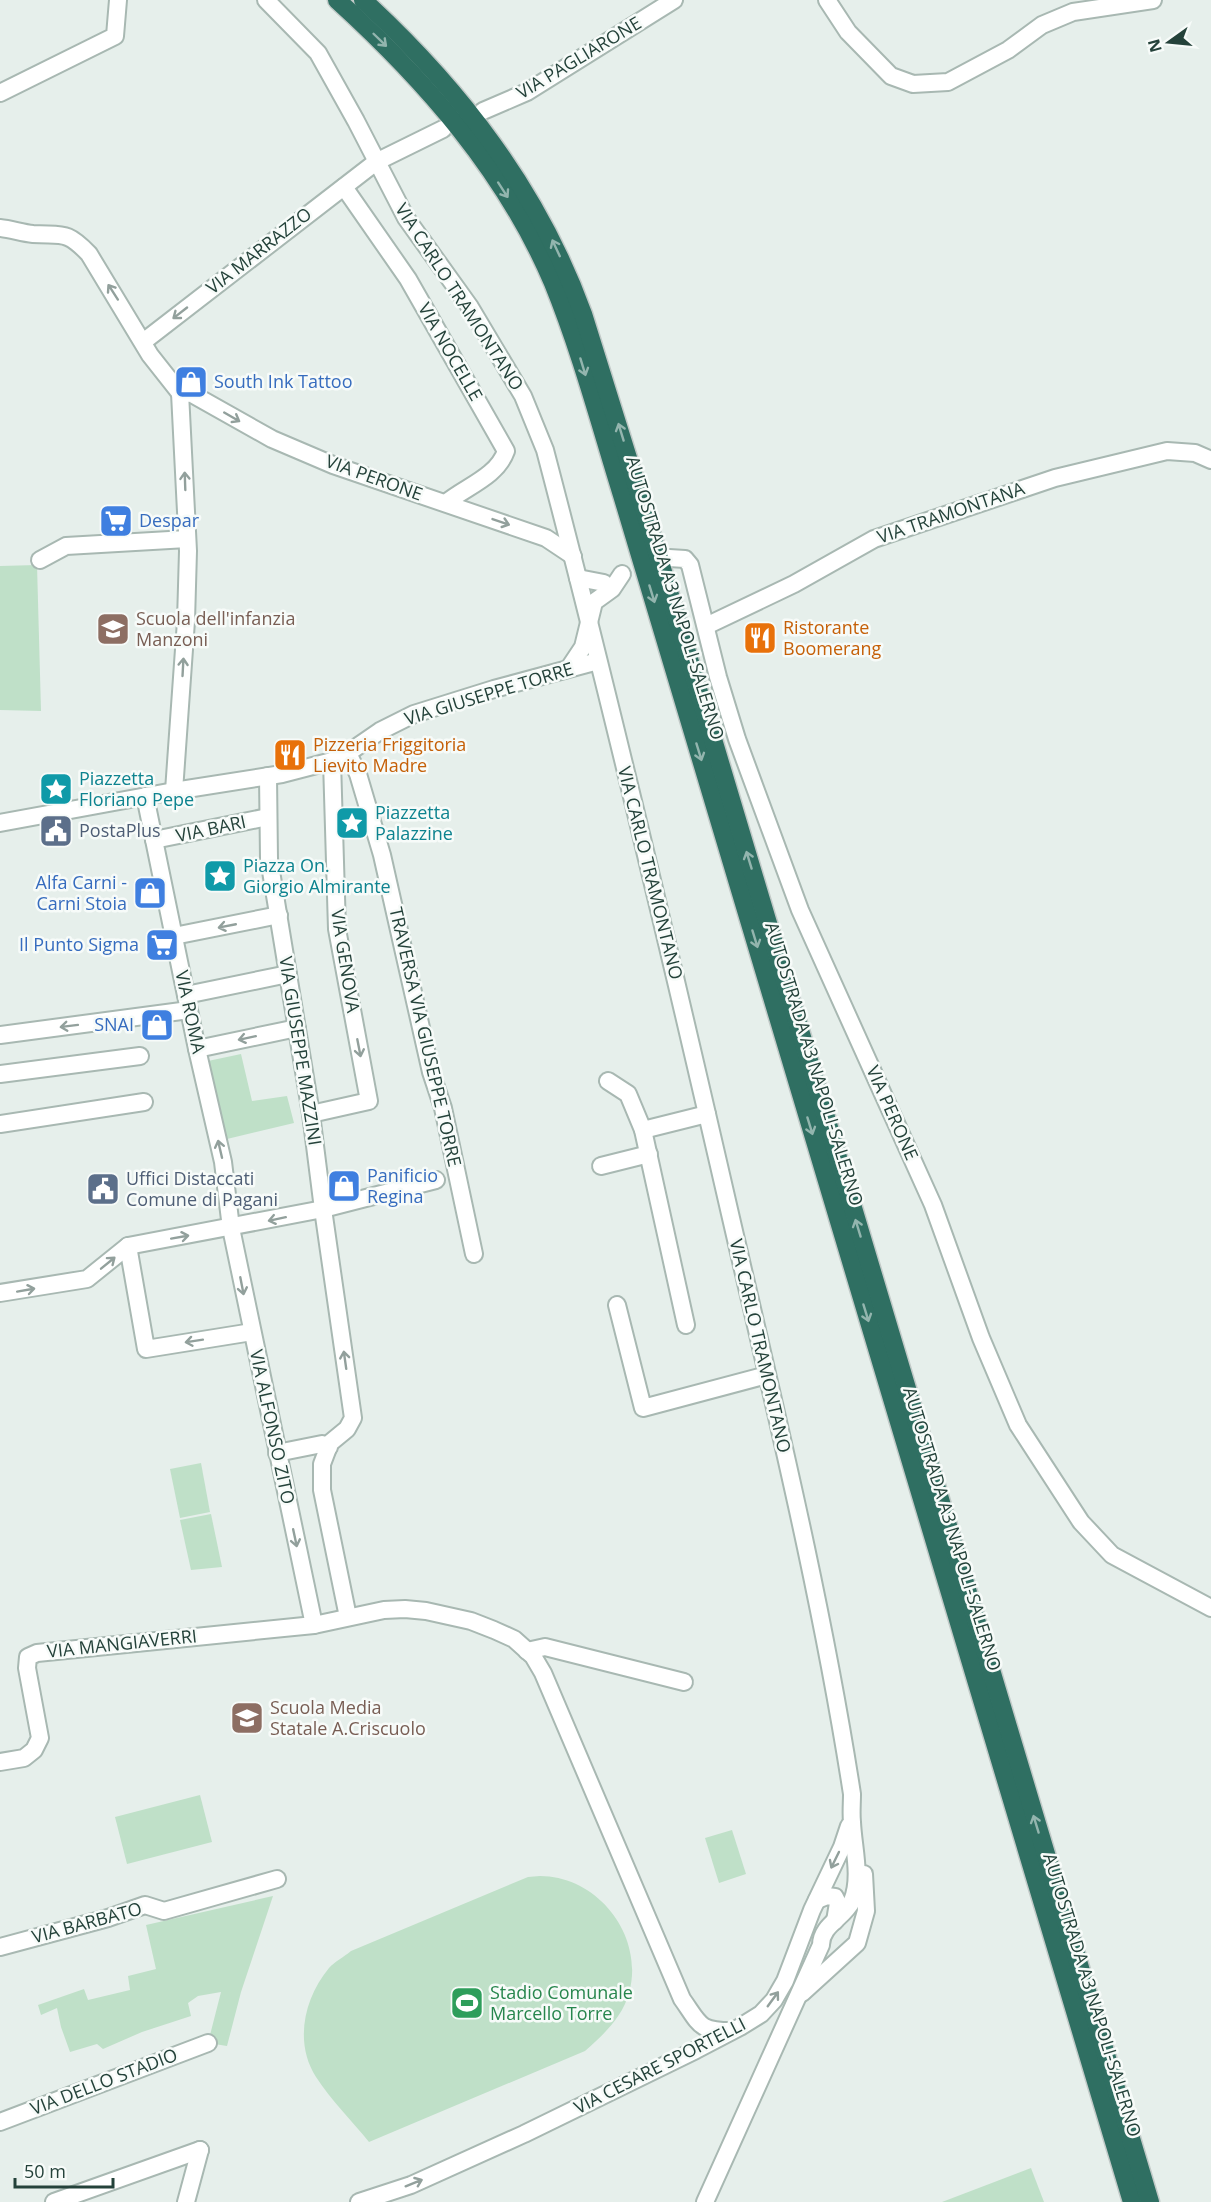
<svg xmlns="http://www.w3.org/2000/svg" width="1211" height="2202" viewBox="0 0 1211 2202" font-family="'Open Sans',sans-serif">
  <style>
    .green { fill: #bfe0c8 }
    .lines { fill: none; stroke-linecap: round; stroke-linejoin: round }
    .minor-casing { stroke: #a8b8b2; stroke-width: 20 }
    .highway-casing { stroke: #c2cac8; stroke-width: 21 }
    .minor { stroke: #fff; stroke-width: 16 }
    .highway { stroke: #2f6f62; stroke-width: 18 }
    .oneway { stroke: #93b5ae }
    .oneway2 { stroke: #92a09c }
    .labels { text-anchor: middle; stroke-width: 5; stroke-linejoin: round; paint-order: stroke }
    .street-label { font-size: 18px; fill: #24423a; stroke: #f7fbf9 }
    .shop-label { font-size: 18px; fill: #366cbe; stroke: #f7fbf9; text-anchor: start }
    .education-label { font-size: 18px; fill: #785e54; stroke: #f7fbf9; text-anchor: start }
    .food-label { font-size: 18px; fill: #c56008; stroke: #f7fbf9; text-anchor: start }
    .culture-label { font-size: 18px; fill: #0d838f; stroke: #f7fbf9; text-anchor: start }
    .service-label { font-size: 18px; fill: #4e5e75; stroke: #f7fbf9; text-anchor: start }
    .leisure-label { font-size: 18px; fill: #27864d; stroke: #f7fbf9; text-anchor: start }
  </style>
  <rect width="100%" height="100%" fill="#e6efeb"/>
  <g class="green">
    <polygon points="37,565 41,711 0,710 0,566"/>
    <polygon points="241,1054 252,1101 287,1096 294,1123 227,1139 208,1061"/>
    <polygon points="201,1463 210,1512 180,1518 170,1469"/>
    <polygon points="211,1514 222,1567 191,1570 180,1520"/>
    <polygon points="200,1795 212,1842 127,1864 115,1817"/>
    <polygon points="732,1830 746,1874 719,1883 705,1838"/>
    <path d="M540,1876C598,1876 645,1936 629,1993C622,2018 603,2035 585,2051L369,2142C352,2121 331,2100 316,2077C294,2043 304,1998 329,1968C334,1962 344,1957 351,1951L528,1877Z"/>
    <polygon points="273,1896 241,1992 227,2046 208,2043 221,1992 198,1996 188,2003 191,2016 142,2032 103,2049 97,2044 70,2052 61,2027 57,2008 41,2015 38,2005 84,1989 88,2000 130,1990 128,1976 156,1969 146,1925"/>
    <polygon points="1031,2168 1044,2202 942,2202"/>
  </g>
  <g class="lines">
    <defs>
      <g id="minor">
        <path d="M266,0L318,53L356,121L406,218L470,307L523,396L545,450C612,705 672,961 731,1218C775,1409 822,1600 852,1794C852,1804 851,1813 852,1822C853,1847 862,1877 852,1901C844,1918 821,1925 821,1945L705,2202"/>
        <polyline points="827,0 848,32 891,76 913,84 948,82 1008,50 1042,25 1073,12 1153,0"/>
        <polyline points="0,93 115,36 118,0"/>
        <polyline points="483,111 527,92 674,0"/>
        <path d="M344,187L408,279L506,451C497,477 465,487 446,503"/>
        <path d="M0,228C11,229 22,233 33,234C63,236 66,230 89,254L150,355L180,393"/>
        <polyline points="143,342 376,162 443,129"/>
        <polyline points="180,393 192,394 272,439 333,465 546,538 573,556"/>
        <polyline points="669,558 685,559 690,565 718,677 737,739 800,910 933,1205 981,1338 1018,1425 1081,1522 1112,1555 1211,1608"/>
        <polyline points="40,560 66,546 187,539"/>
        <polyline points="578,578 604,583"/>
        <polyline points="706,626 794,584 874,539 1055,478 1167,451 1195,453 1211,460"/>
        <polyline points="569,668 583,647 594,602 612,589 622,574"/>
        <polyline points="348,753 358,774 382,855 431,1072 443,1108 474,1254"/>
        <polyline points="268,776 269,859 311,1114 323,1209 353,1418 347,1429 330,1443 322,1464 322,1490 348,1617"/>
        <polyline points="174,791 186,621 188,551 180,393"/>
        <polyline points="145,796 197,1049 223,1162 231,1228 314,1625"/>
        <polyline points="0,823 174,791 282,774 332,761 348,753 380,731 414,714 494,689 598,661"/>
        <polyline points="154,840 268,817"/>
        <polyline points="174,936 279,915"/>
        <polyline points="186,995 288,974"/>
        <polyline points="0,1035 189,1010"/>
        <polyline points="197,1049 297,1028"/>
        <polyline points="0,1074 140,1056"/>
        <polyline points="608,1081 628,1094 643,1130 686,1325"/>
        <polyline points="311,1114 369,1101 337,929 332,761"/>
        <polyline points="0,1124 144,1102"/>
        <polyline points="643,1130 707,1114"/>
        <polyline points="601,1166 649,1154"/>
        <polyline points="128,1246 146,1349 252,1332"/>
        <polyline points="0,1293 87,1279 128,1246 323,1209 436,1180"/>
        <polyline points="617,1305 643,1408 767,1375"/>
        <polyline points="277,1453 322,1444 329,1447"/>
        <polyline points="527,1651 545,1647 684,1682"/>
        <path d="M0,1762L24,1758L34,1750L40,1738L27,1668L28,1657L37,1653L314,1625L384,1610L405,1609L426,1611L471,1621L494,1630L514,1639L533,1656L543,1673L682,1999C700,2024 698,2031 731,2031"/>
        <polyline points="817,1900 827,1896 835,1897 838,1903 835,1921"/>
        <polyline points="0,1947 108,1918 145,1905 164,1911 277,1879"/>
        <polyline points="802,1993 857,1943 866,1911 864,1874"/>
        <polyline points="0,2122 208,2043"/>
        <polyline points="54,2202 200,2150"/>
        <polyline points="186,2202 200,2150"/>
        <polyline points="359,2202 411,2185 524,2134 696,2050 740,2027 761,2014 774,2000 785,1981 812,1910 842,1847 849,1826"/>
      </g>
      <g id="highway">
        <path d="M337,0C425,80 506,172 553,283C581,352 600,424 622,495L1132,2202"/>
        <path d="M363,0C460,89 538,190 583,314L652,535L1150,2202"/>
      </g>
    </defs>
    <use href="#minor" class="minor-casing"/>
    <use href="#highway" class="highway-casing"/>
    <use href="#minor" class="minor"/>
    <use href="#highway" class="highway"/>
  </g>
  <defs><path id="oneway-shaft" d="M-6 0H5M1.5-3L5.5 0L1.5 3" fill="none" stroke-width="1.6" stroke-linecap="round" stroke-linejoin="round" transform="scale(1.5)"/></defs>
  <g class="oneway">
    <use href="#oneway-shaft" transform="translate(380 40) rotate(44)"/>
    <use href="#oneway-shaft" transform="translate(503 190) rotate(57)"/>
    <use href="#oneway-shaft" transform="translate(556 248) rotate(-115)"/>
    <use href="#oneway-shaft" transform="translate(583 367) rotate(73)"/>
    <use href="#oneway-shaft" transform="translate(621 432) rotate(-107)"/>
    <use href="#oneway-shaft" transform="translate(652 594) rotate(73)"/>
    <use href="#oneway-shaft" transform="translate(699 752) rotate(73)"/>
    <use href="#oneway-shaft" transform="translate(749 860) rotate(-107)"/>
    <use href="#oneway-shaft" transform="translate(755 939) rotate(73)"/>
    <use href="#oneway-shaft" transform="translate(810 1126) rotate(73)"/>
    <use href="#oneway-shaft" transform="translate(858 1228) rotate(-107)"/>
    <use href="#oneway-shaft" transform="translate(866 1313) rotate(73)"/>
    <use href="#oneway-shaft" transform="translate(1036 1824) rotate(-107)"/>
  </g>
  <g class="oneway2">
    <use href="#oneway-shaft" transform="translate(113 292) rotate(-123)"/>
    <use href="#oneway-shaft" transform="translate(180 313) rotate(142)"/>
    <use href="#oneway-shaft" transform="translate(232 417) rotate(30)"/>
    <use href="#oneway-shaft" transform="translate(185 481) rotate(-92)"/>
    <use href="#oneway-shaft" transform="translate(501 522) rotate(19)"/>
    <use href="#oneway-shaft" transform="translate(183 667) rotate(-87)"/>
    <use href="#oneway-shaft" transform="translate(227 926) rotate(169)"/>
    <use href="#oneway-shaft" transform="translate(69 1026) rotate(173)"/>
    <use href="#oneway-shaft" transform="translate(247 1038) rotate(168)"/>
    <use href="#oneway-shaft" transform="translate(359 1048) rotate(79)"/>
    <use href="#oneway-shaft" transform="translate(220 1149) rotate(-103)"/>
    <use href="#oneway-shaft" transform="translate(277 1219) rotate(168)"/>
    <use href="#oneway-shaft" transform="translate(180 1237) rotate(-10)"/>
    <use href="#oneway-shaft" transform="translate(108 1263) rotate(-39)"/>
    <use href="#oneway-shaft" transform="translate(242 1286) rotate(79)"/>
    <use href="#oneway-shaft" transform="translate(26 1290) rotate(-10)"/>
    <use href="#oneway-shaft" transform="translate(194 1341) rotate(171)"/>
    <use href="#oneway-shaft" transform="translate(345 1360) rotate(-98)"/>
    <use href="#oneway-shaft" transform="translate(295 1538) rotate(78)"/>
    <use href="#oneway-shaft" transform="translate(835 1860) rotate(116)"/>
    <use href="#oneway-shaft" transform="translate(773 1999) rotate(-54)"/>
    <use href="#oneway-shaft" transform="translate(414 2183) rotate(-22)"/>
  </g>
  <defs>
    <symbol id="shop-square" viewBox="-11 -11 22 22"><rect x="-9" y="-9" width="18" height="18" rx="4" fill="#3f7fe0" stroke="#f7fbf9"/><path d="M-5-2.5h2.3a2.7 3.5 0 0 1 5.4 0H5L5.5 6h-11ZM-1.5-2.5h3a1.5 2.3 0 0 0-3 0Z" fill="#fff"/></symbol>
    <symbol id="supermarket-square" viewBox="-11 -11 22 22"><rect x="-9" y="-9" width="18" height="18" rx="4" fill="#3f7fe0" stroke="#f7fbf9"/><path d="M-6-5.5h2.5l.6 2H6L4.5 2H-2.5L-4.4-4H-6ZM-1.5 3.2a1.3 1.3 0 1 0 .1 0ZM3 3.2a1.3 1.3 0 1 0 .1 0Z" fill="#fff"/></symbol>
    <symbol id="school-square" viewBox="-11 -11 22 22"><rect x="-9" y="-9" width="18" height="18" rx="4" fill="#8d6e63" stroke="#f7fbf9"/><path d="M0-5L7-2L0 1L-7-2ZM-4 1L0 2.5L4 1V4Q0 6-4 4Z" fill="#fff"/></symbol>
    <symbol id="restaurant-square" viewBox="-11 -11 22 22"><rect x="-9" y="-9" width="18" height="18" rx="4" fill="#e8710a" stroke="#f7fbf9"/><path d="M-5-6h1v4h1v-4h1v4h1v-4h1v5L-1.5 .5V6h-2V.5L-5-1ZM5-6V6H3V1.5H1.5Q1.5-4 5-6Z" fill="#fff"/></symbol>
    <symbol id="sight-square" viewBox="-11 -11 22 22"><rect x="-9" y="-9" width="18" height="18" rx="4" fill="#0f9aa8" stroke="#f7fbf9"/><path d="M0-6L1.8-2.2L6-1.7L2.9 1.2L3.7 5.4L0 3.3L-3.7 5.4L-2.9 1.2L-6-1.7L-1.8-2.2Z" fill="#fff"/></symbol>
    <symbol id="civic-square" viewBox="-11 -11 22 22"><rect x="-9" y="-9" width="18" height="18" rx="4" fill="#5c6f8a" stroke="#f7fbf9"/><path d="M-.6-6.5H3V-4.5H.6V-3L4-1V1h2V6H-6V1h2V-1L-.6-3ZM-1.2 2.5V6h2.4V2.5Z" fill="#fff"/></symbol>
    <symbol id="stadium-square" viewBox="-11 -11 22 22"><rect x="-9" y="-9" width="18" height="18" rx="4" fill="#2e9e5b" stroke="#f7fbf9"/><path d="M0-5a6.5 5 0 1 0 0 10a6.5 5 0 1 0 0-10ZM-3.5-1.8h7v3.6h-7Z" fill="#fff"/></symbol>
  </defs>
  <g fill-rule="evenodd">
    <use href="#shop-square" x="172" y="363" width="38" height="38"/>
    <use href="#supermarket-square" x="97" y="502" width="38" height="38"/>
    <use href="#school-square" x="94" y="610" width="38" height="38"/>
    <use href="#restaurant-square" x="741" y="619" width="38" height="38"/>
    <use href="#restaurant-square" x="271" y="736" width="38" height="38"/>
    <use href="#sight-square" x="37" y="770" width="38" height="38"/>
    <use href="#sight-square" x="333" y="804" width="38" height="38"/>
    <use href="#civic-square" x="37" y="812" width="38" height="38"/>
    <use href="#sight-square" x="201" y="857" width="38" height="38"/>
    <use href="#shop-square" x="131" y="874" width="38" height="38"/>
    <use href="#supermarket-square" x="143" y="926" width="38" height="38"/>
    <use href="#shop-square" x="138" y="1006" width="38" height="38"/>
    <use href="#shop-square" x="325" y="1167" width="38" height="38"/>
    <use href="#civic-square" x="84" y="1170" width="38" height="38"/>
    <use href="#school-square" x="228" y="1699" width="38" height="38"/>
    <use href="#stadium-square" x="448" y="1984" width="38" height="38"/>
  </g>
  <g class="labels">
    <g class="street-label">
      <text transform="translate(579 58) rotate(-31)" y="6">VIA PAGLIARONE</text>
      <text transform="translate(259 251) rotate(-38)" y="6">VIA MARRAZZO</text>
      <text transform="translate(459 297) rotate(57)" y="6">VIA CARLO TRAMONTANO</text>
      <text transform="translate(450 352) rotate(60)" y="6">VIA NOCELLE</text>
      <text transform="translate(374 478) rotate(20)" y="6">VIA PERONE</text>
      <text transform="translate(951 513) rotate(-19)" y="6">VIA TRAMONTANA</text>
      <text transform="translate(675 598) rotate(73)" y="6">AUTOSTRADA A3 NAPOLI-SALERNO</text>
      <text transform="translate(489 694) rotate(-17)" y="6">VIA GIUSEPPE TORRE</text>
      <text transform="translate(211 829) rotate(-12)" y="6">VIA BARI</text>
      <text transform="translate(650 873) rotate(76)" y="6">VIA CARLO TRAMONTANO</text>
      <text transform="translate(345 961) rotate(81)" y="6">VIA GENOVA</text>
      <text transform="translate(190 1012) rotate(78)" y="6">VIA ROMA</text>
      <text transform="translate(425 1037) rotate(77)" y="6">TRAVERSA VIA GIUSEPPE TORRE</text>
      <text transform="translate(300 1051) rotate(81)" y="6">VIA GIUSEPPE MAZZINI</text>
      <text transform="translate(814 1064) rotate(73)" y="6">AUTOSTRADA A3 NAPOLI-SALERNO</text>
      <text transform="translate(892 1113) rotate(66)" y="6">VIA PERONE</text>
      <text transform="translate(760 1346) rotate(77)" y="6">VIA CARLO TRAMONTANO</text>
      <text transform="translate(272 1427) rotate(78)" y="6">VIA ALFONSO ZITO</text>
      <text transform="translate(952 1529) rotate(73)" y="6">AUTOSTRADA A3 NAPOLI-SALERNO</text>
      <text transform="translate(122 1644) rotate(-6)" y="6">VIA MANGIAVERRI</text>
      <text transform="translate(87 1923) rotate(-15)" y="6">VIA BARBATO</text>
      <text transform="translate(1092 1995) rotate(73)" y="6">AUTOSTRADA A3 NAPOLI-SALERNO</text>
      <text transform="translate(660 2066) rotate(-27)" y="6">VIA CESARE SPORTELLI</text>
      <text transform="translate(104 2082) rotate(-21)" y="6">VIA DELLO STADIO</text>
    </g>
    <g class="shop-label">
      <text x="214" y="388">South Ink Tattoo</text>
      <text x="139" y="527">Despar</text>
      <text x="127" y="889" text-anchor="end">Alfa Carni -<tspan x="127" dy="21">Carni Stoia</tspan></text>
      <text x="139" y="951" text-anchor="end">Il Punto Sigma</text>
      <text x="134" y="1031" text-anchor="end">SNAI</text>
      <text x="367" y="1182">Panificio<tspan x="367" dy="21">Regina</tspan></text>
    </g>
    <g class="education-label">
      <text x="136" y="625">Scuola dell'infanzia<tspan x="136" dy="21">Manzoni</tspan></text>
      <text x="270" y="1714">Scuola Media<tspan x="270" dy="21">Statale A.Criscuolo</tspan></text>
    </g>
    <g class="food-label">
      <text x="783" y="634">Ristorante<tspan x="783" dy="21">Boomerang</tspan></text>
      <text x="313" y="751">Pizzeria Friggitoria<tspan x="313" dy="21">Lievito Madre</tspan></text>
    </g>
    <g class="culture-label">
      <text x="79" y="785">Piazzetta<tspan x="79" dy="21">Floriano Pepe</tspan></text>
      <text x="375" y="819">Piazzetta<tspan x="375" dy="21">Palazzine</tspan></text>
      <text x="243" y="872">Piazza On.<tspan x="243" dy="21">Giorgio Almirante</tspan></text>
    </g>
    <g class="service-label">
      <text x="79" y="837">PostaPlus</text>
      <text x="126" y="1185">Uffici Distaccati<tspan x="126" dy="21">Comune di Pagani</tspan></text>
    </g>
    <g class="leisure-label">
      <text x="490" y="1999">Stadio Comunale<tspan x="490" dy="21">Marcello Torre</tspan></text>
    </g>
  </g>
  <g transform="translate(1169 42) rotate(255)" stroke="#f7fbf9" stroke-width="4.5" paint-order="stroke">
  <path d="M0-4.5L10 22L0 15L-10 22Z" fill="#24423a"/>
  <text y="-9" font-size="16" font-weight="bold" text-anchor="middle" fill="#24423a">N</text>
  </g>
  <path d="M15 2178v9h98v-9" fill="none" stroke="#24423a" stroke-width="3"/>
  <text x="24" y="2178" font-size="18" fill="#24423a" stroke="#f7fbf9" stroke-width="4.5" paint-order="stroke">50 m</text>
</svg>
